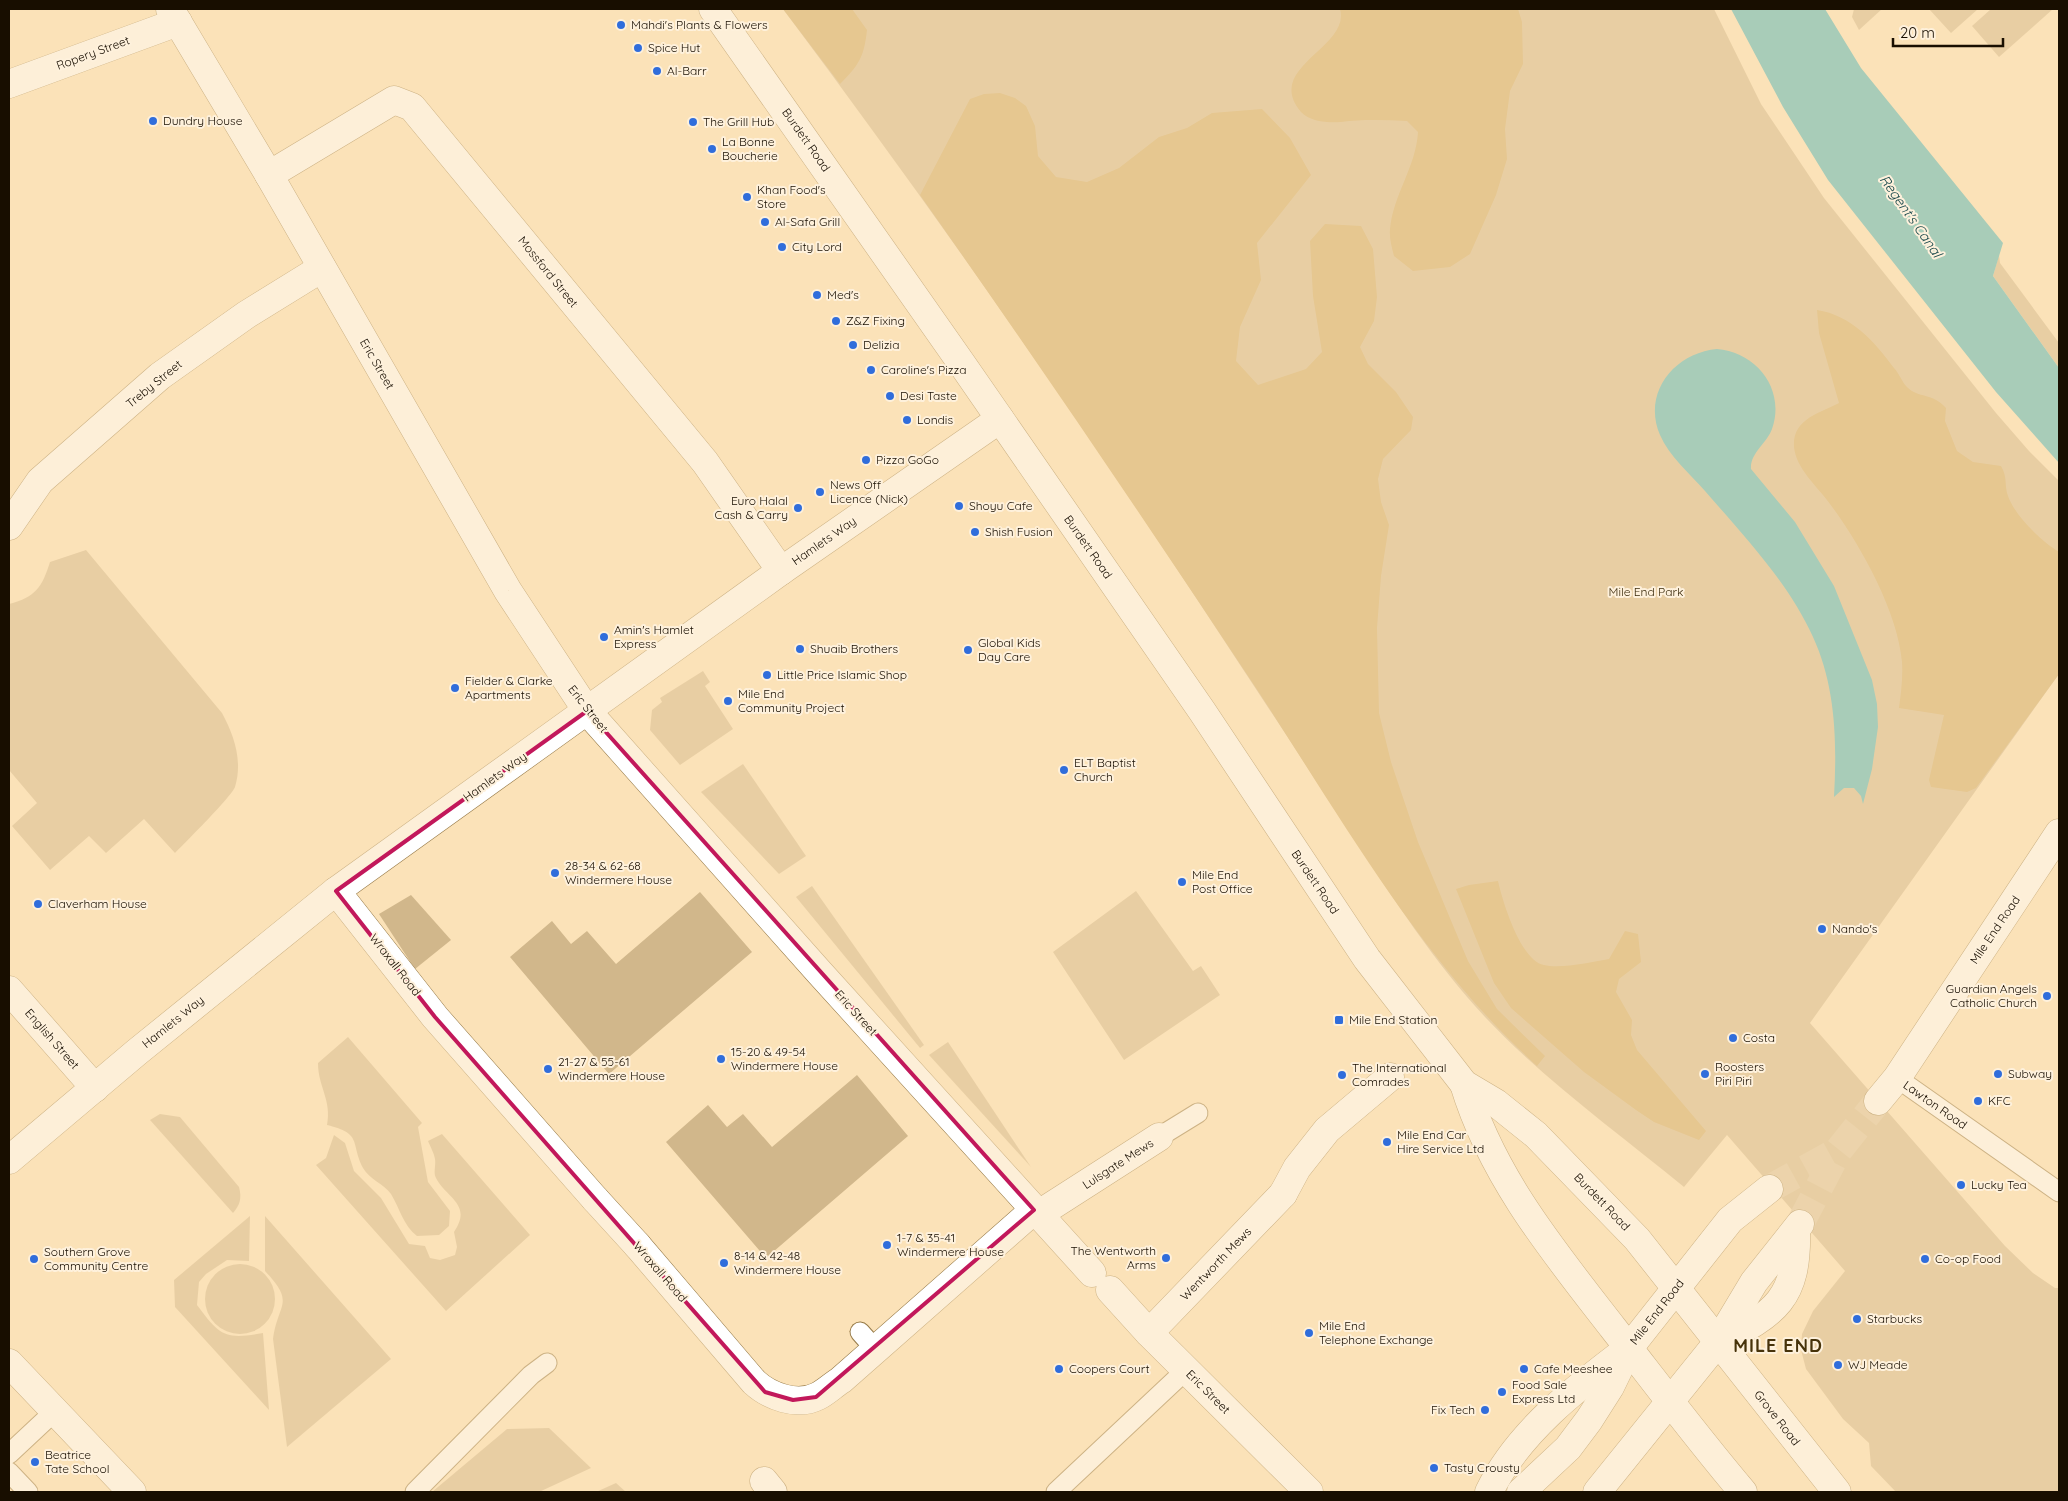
<svg xmlns="http://www.w3.org/2000/svg" width="2068" height="1501" viewBox="0 0 2068 1501" font-family="Quicksand,sans-serif">
  <style>
    .green { fill: #d1b78b }
    .forest { fill: #cca660 }
    .water { fill: #44b1b8 }
    .lines { fill: none; stroke-linecap: round; stroke-linejoin: round }
    .trunk-tunnel { stroke: #d9c29c; stroke-width: 28; stroke-dasharray: 28 14; stroke-linecap: butt }
    .service-casing { stroke: #957946; stroke-width: 21 }
    .pedestrian-casing { stroke: #957946; stroke-width: 29 }
    .minor-casing { stroke: #957946; stroke-width: 29 }
    .primary-casing { stroke: #957946; stroke-width: 29 }
    .trunk-casing { stroke: #957946; stroke-width: 29 }
    .service { stroke: #fff; stroke-width: 19 }
    .pedestrian { stroke: #fff; stroke-width: 28 }
    .minor { stroke: #fff; stroke-width: 28 }
    .primary { stroke: #fff; stroke-width: 28 }
    .trunk { stroke: #fff; stroke-width: 28 }
    .marked { fill: none; stroke: #c2185b; stroke-width: 4; stroke-linejoin: round }
    .poi-dot { fill: #306ddb; stroke: #fef1dc; stroke-width: 2 }
    .labels { text-anchor: middle; stroke-width: 4; stroke-linejoin: round; paint-order: stroke }
    .poi-label { font-size: 12px; fill: #180e00; stroke: #fef1dc; text-anchor: start }
    .street-label { font-size: 12px; fill: #180e00; stroke: #fef1dc }
    .park-label { font-size: 12px; fill: #3b2b0c; stroke: #fef1dc }
    .water-label { font-size: 14px; font-style: italic; fill: #18484b; stroke: #fef1dc }
    .district-label { font-size: 18px; font-weight: bold; letter-spacing: 1px; fill: #47330a; stroke: #fef1dc }
  </style>
  <rect width="100%" height="100%" fill="#fbe2b8"/>
  <g class="green">
    <path d="M783,9H1714L1761,104L1824,198L1996,413L2029,451L2059,481V674L1810,1023L2005,1246L2033,1273L2055,1288H2059V1492H1896L1871,1466L1869,1443L1843,1419L1806,1369L1801,1350L1802,1334L1813,1311L1845,1271L1727,1135L1684,1187C1617,1132 1544,1080 1485,1017C1434,962 1393,898 1352,836C1304,762 1256,689 1208,616C1073,410 931,207 783,9Z"/>
    <polygon points="1854,9 1882,9 1859,30 1852,17"/>
    <polygon points="1929,9 1978,9 1951,33"/>
    <polygon points="1991,9 2053,9 1999,57 1972,26"/>
    <polygon points="1999,255 2000,263 2059,343 2059,368 1993,276"/>
    <path d="M86,550L222,713C234,735 243,761 235,787C232,796 185,843 175,853L144,819L106,853L89,836L50,870L12,826L37,803L9,770V604C36,597 42,587 50,562Z"/>
    <polygon points="703,671 710,682 705,686 733,729 680,765 650,730 652,710 662,702 660,698"/>
    <polygon points="743,764 806,856 779,874 701,792"/>
    <polygon points="812,886 924,1045 920,1048 796,897"/>
    <polygon points="1136,891 1193,971 1201,966 1220,995 1124,1060 1053,952"/>
    <polygon points="700,892 752,952 609,1074 510,957 552,921 571,944 587,931 616,964"/>
    <polygon points="411,895 451,940 415,969 379,914"/>
    <path d="M348,1037L422,1123L418,1127L428,1182L450,1211L449,1226L439,1235L417,1236C403,1225 400,1209 391,1194C384,1184 369,1179 363,1168C350,1142 363,1134 327,1125C332,1100 318,1087 318,1063Z"/>
    <polygon points="948,1042 1031,1167 929,1055"/>
    <polygon points="857,1075 908,1136 766,1258 666,1142 708,1105 727,1127 743,1114 772,1147"/>
    <path d="M160,1114L180,1117L239,1187C242,1198 240,1205 233,1213L150,1120Z"/>
    <path d="M442,1134L530,1235L446,1311L316,1165L326,1158L334,1135L345,1143L354,1171L381,1198L409,1244L425,1246L430,1258L440,1260L455,1255L457,1247L454,1232C473,1204 446,1198 436,1178C433,1173 436,1166 435,1159C434,1153 430,1146 428,1141Z"/>
    <path d="M250,1216L249,1261L227,1260L206,1274L199,1282L197,1305C220,1336 225,1340 263,1333L269,1410L175,1307L174,1280Z"/>
    <path d="M265,1216L391,1359L287,1447L273,1339C278,1302 296,1304 265,1271Z"/>
    <circle cx="240" cy="1299" r="35"/>
    <polygon points="549,1428 591,1468 539,1492 432,1492 507,1429"/>
    <polygon points="616,1483 626,1492 596,1492"/>
  </g>
  <g class="forest">
    <path d="M783,9H852L867,30C864,57 859,65 840,84Z"/>
    <path d="M1340,9H1518L1522,22L1523,64L1510,91L1505,129L1507,159L1496,195L1470,254L1450,267L1413,271L1394,256C1392,248 1389,238 1390,229C1393,195 1416,167 1418,132L1407,121C1385,120 1363,119 1341,122C1329,123 1310,122 1301,112C1263,67 1351,48 1340,9Z"/>
    <path d="M1000,93L1015,98L1026,106L1035,126L1038,156L1056,177L1087,182L1119,168L1159,137L1187,128L1212,113L1262,109L1290,138L1311,175L1257,243L1261,280L1240,327L1236,361L1258,385L1306,369L1322,352L1313,296L1310,241L1325,224L1361,226L1373,249L1377,297L1374,321L1360,347L1368,364L1396,392L1413,417L1411,430L1383,459L1378,479L1381,502L1389,525L1381,576L1377,628L1379,713L1391,762L1418,842L1468,961L1497,1009L1545,1056L1537,1066C1420,960 1342,819 1256,688C1146,522 1035,358 920,195L970,99L984,94Z"/>
    <path d="M1817,310C1851,315 1874,341 1894,368C1899,373 1902,382 1907,387C1919,399 1932,392 1946,408L1945,421L1957,451L1973,462L2001,466C2008,478 2004,485 2008,496C2015,516 2042,542 2059,552V674L1976,788L1967,792L1931,787L1929,780L1944,715L1899,708C1901,693 1903,677 1902,662C1898,612 1860,544 1830,504C1818,487 1796,469 1794,447C1792,419 1820,413 1839,403L1819,333Z"/>
    <path d="M1498,881C1503,903 1521,961 1544,965C1560,969 1593,962 1609,959L1625,931L1638,934L1641,962L1619,979L1616,992L1632,1020L1631,1035L1637,1050L1706,1131L1699,1140L1654,1122L1636,1110L1584,1072L1511,1008L1494,983L1456,889L1469,885Z"/>
  </g>
  <g class="water">
    <polygon points="1731,9 1825,9 1861,68 2003,243 1993,276 2059,368 2059,463 1996,392 1828,180 1783,107"/>
    <path d="M1717,349C1756,352 1786,389 1772,429C1767,443 1750,453 1751,469L1795,522L1834,586L1872,680L1877,704L1878,727L1872,769L1863,804L1861,796L1854,788H1844L1834,797C1837,743 1836,687 1813,637C1788,582 1744,536 1705,491C1690,474 1669,456 1660,435C1642,393 1674,353 1717,349Z"/>
  </g>
  <g class="lines">
    <g class="trunk-tunnel">
      <polyline points="1769,1189 1838,1151"/>
      <polyline points="1800,1224 1838,1151 1878,1101"/>
    </g>
    <defs>
      <g id="service">
        <polyline points="1897,1078 2059,1192"/>
        <polyline points="1159,1137 1198,1113"/>
        <polyline points="860,1332 875,1349"/>
        <polyline points="9,1454 55,1411"/>
        <polyline points="9,1472 28,1492"/>
        <polyline points="415,1492 531,1375 547,1363"/>
        <polyline points="1056,1492 1186,1370"/>
      </g>
      <g id="pedestrian">
        <polyline points="1283,1194 1297,1168 1327,1130 1390,1077"/>
        <polyline points="595,1199 637,1245"/>
      </g>
      <g id="minor">
        <polyline points="170,9 269,175 508,591 587,711 819,972 1092,1273"/>
        <polyline points="9,84 178,22"/>
        <polyline points="269,175 394,100 412,107 705,462 781,571"/>
        <polyline points="9,526 40,481 160,376 246,315 322,268"/>
        <polyline points="336,891 435,1017 595,1199"/>
        <polyline points="9,990 95,1088"/>
        <polyline points="9,1160 137,1052 336,891 781,571 1000,419"/>
        <polyline points="1039,1214 1159,1137"/>
        <path d="M637,1245L754,1382C769,1396 797,1407 818,1396C826,1392 833,1385 841,1380L1034,1210"/>
        <polyline points="1110,1290 1149,1333 1309,1492"/>
        <polyline points="1149,1333 1283,1194"/>
        <polyline points="9,1363 132,1492"/>
        <polyline points="764,1481 773,1492"/>
      </g>
      <g id="primary">
        <polyline points="713,9 962,364 1202,711 1367,959 1464,1084 1496,1103 1536,1135 1637,1239 1837,1492"/>
        <path d="M1464,1084C1492,1177 1554,1252 1613,1328C1656,1383 1698,1439 1743,1492"/>
        <path d="M1718,1342C1776,1314 1798,1298 1796,1230"/>
        <path d="M1489,1492C1518,1432 1577,1387 1629,1348"/>
      </g>
      <g id="trunk">
        <polyline points="1878,1101 1897,1078 2059,833"/>
        <polyline points="1521,1492 1568,1448 1589,1420 1610,1387 1629,1348 1730,1220 1769,1189"/>
        <polyline points="1597,1492 1718,1342 1754,1282 1800,1224"/>
      </g>
    </defs>
    <use href="#service" class="service-casing"/>
    <use href="#pedestrian" class="pedestrian-casing"/>
    <use href="#minor" class="minor-casing"/>
    <use href="#primary" class="primary-casing"/>
    <use href="#trunk" class="trunk-casing"/>
    <use href="#service" class="service"/>
    <use href="#pedestrian" class="pedestrian"/>
    <use href="#minor" class="minor"/>
    <use href="#primary" class="primary"/>
    <use href="#trunk" class="trunk"/>
  </g>
  <path d="M0 0H2068V1501H0ZM587,711L1034,1210L816,1397L793,1400L765,1392L435,1017L336,891Z" fill="#fbe2b8" fill-opacity=".55" fill-rule="evenodd"/>
  <path class="marked" d="M587,711L1034,1210L816,1397L793,1400L765,1392L435,1017L336,891Z"/>
  <g class="poi-dot">
    <circle cx="621" cy="25" r="5"/>
    <circle cx="638" cy="48" r="5"/>
    <circle cx="657" cy="71" r="5"/>
    <circle cx="153" cy="121" r="5"/>
    <circle cx="693" cy="122" r="5"/>
    <circle cx="712" cy="149" r="5"/>
    <circle cx="747" cy="197" r="5"/>
    <circle cx="765" cy="222" r="5"/>
    <circle cx="782" cy="247" r="5"/>
    <circle cx="817" cy="295" r="5"/>
    <circle cx="836" cy="321" r="5"/>
    <circle cx="853" cy="345" r="5"/>
    <circle cx="871" cy="370" r="5"/>
    <circle cx="890" cy="396" r="5"/>
    <circle cx="907" cy="420" r="5"/>
    <circle cx="866" cy="460" r="5"/>
    <circle cx="820" cy="492" r="5"/>
    <circle cx="959" cy="506" r="5"/>
    <circle cx="798" cy="508" r="5"/>
    <circle cx="975" cy="532" r="5"/>
    <circle cx="604" cy="637" r="5"/>
    <circle cx="800" cy="649" r="5"/>
    <circle cx="968" cy="650" r="5"/>
    <circle cx="767" cy="675" r="5"/>
    <circle cx="455" cy="688" r="5"/>
    <circle cx="728" cy="701" r="5"/>
    <circle cx="1064" cy="770" r="5"/>
    <circle cx="555" cy="873" r="5"/>
    <circle cx="1182" cy="882" r="5"/>
    <circle cx="38" cy="904" r="5"/>
    <circle cx="1822" cy="929" r="5"/>
    <circle cx="2047" cy="996" r="5"/>
    <rect x="1334" y="1015" width="10" height="10" rx="2.5"/>
    <circle cx="1733" cy="1038" r="5"/>
    <circle cx="721" cy="1059" r="5"/>
    <circle cx="548" cy="1069" r="5"/>
    <circle cx="1705" cy="1074" r="5"/>
    <circle cx="1998" cy="1074" r="5"/>
    <circle cx="1342" cy="1075" r="5"/>
    <circle cx="1978" cy="1101" r="5"/>
    <circle cx="1387" cy="1142" r="5"/>
    <circle cx="1961" cy="1185" r="5"/>
    <circle cx="887" cy="1245" r="5"/>
    <circle cx="1166" cy="1258" r="5"/>
    <circle cx="34" cy="1259" r="5"/>
    <circle cx="1925" cy="1259" r="5"/>
    <circle cx="724" cy="1263" r="5"/>
    <circle cx="1857" cy="1319" r="5"/>
    <circle cx="1309" cy="1333" r="5"/>
    <circle cx="1838" cy="1365" r="5"/>
    <circle cx="1059" cy="1369" r="5"/>
    <circle cx="1524" cy="1369" r="5"/>
    <circle cx="1502" cy="1392" r="5"/>
    <circle cx="1485" cy="1410" r="5"/>
    <circle cx="35" cy="1462" r="5"/>
    <circle cx="1434" cy="1468" r="5"/>
  </g>
  <g class="labels">
    <g class="poi-label">
      <text x="631" y="29">Mahdi's Plants &amp; Flowers</text>
      <text x="648" y="52">Spice Hut</text>
      <text x="667" y="75">Al-Barr</text>
      <text x="163" y="125">Dundry House</text>
      <text x="703" y="126">The Grill Hub</text>
      <text x="722" y="146">La Bonne<tspan x="722" dy="14">Boucherie</tspan></text>
      <text x="757" y="194">Khan Food's<tspan x="757" dy="14">Store</tspan></text>
      <text x="775" y="226">Al-Safa Grill</text>
      <text x="792" y="251">City Lord</text>
      <text x="827" y="299">Med's</text>
      <text x="846" y="325">Z&amp;Z Fixing</text>
      <text x="863" y="349">Delizia</text>
      <text x="881" y="374">Caroline's Pizza</text>
      <text x="900" y="400">Desi Taste</text>
      <text x="917" y="424">Londis</text>
      <text x="876" y="464">Pizza GoGo</text>
      <text x="830" y="489">News Off<tspan x="830" dy="14">Licence (Nick)</tspan></text>
      <text x="788" y="505" text-anchor="end">Euro Halal<tspan x="788" dy="14">Cash &amp; Carry</tspan></text>
      <text x="969" y="510">Shoyu Cafe</text>
      <text x="985" y="536">Shish Fusion</text>
      <text x="614" y="634">Amin's Hamlet<tspan x="614" dy="14">Express</tspan></text>
      <text x="978" y="647">Global Kids<tspan x="978" dy="14">Day Care</tspan></text>
      <text x="810" y="653">Shuaib Brothers</text>
      <text x="777" y="679">Little Price Islamic Shop</text>
      <text x="465" y="685">Fielder &amp; Clarke<tspan x="465" dy="14">Apartments</tspan></text>
      <text x="738" y="698">Mile End<tspan x="738" dy="14">Community Project</tspan></text>
      <text x="1074" y="767">ELT Baptist<tspan x="1074" dy="14">Church</tspan></text>
      <text x="565" y="870">28-34 &amp; 62-68<tspan x="565" dy="14">Windermere House</tspan></text>
      <text x="1192" y="879">Mile End<tspan x="1192" dy="14">Post Office</tspan></text>
      <text x="48" y="908">Claverham House</text>
      <text x="1832" y="933">Nando's</text>
      <text x="2037" y="993" text-anchor="end">Guardian Angels<tspan x="2037" dy="14">Catholic Church</tspan></text>
      <text x="1349" y="1024">Mile End Station</text>
      <text x="1743" y="1042">Costa</text>
      <text x="731" y="1056">15-20 &amp; 49-54<tspan x="731" dy="14">Windermere House</tspan></text>
      <text x="558" y="1066">21-27 &amp; 55-61<tspan x="558" dy="14">Windermere House</tspan></text>
      <text x="1715" y="1071">Roosters<tspan x="1715" dy="14">Piri Piri</tspan></text>
      <text x="1352" y="1072">The International<tspan x="1352" dy="14">Comrades</tspan></text>
      <text x="2008" y="1078">Subway</text>
      <text x="1988" y="1105">KFC</text>
      <text x="1397" y="1139">Mile End Car<tspan x="1397" dy="14">Hire Service Ltd</tspan></text>
      <text x="1971" y="1189">Lucky Tea</text>
      <text x="897" y="1242">1-7 &amp; 35-41<tspan x="897" dy="14">Windermere House</tspan></text>
      <text x="1156" y="1255" text-anchor="end">The Wentworth<tspan x="1156" dy="14">Arms</tspan></text>
      <text x="44" y="1256">Southern Grove<tspan x="44" dy="14">Community Centre</tspan></text>
      <text x="734" y="1260">8-14 &amp; 42-48<tspan x="734" dy="14">Windermere House</tspan></text>
      <text x="1935" y="1263">Co-op Food</text>
      <text x="1867" y="1323">Starbucks</text>
      <text x="1319" y="1330">Mile End<tspan x="1319" dy="14">Telephone Exchange</tspan></text>
      <text x="1848" y="1369">WJ Meade</text>
      <text x="1069" y="1373">Coopers Court</text>
      <text x="1534" y="1373">Cafe Meeshee</text>
      <text x="1512" y="1389">Food Sale<tspan x="1512" dy="14">Express Ltd</tspan></text>
      <text x="1475" y="1414" text-anchor="end">Fix Tech</text>
      <text x="45" y="1459">Beatrice<tspan x="45" dy="14">Tate School</tspan></text>
      <text x="1444" y="1472">Tasty Crousty</text>
    </g>
    <g class="street-label">
      <text transform="translate(93 53) rotate(-20)" y="4">Ropery Street</text>
      <text transform="translate(806 140) rotate(55)" y="4">Burdett Road</text>
      <text transform="translate(548 272) rotate(51)" y="4">Mossford Street</text>
      <text transform="translate(377 364) rotate(60)" y="4">Eric Street</text>
      <text transform="translate(154 384) rotate(-39)" y="4">Treby Street</text>
      <text transform="translate(824 541) rotate(-35)" y="4">Hamlets Way</text>
      <text transform="translate(1088 547) rotate(55)" y="4">Burdett Road</text>
      <text transform="translate(588 709) rotate(52)" y="4">Eric Street</text>
      <text transform="translate(495 777) rotate(-36)" y="4">Hamlets Way</text>
      <text transform="translate(1315 882) rotate(56)" y="4">Burdett Road</text>
      <text transform="translate(1995 930) rotate(-56)" y="4">Mile End Road</text>
      <text transform="translate(395 965) rotate(52)" y="4">Wraxall Road</text>
      <text transform="translate(856 1013) rotate(48)" y="4">Eric Street</text>
      <text transform="translate(173 1022) rotate(-39)" y="4">Hamlets Way</text>
      <text transform="translate(52 1039) rotate(49)" y="4">English Street</text>
      <text transform="translate(1935 1105) rotate(35)" y="4">Lawton Road</text>
      <text transform="translate(1118 1164) rotate(-33)" y="4">Lulsgate Mews</text>
      <text transform="translate(1602 1202) rotate(46)" y="4">Burdett Road</text>
      <text transform="translate(1216 1264) rotate(-46)" y="4">Wentworth Mews</text>
      <text transform="translate(660 1272) rotate(49)" y="4">Wraxall Road</text>
      <text transform="translate(1657 1312) rotate(-52)" y="4">Mile End Road</text>
      <text transform="translate(1208 1392) rotate(45)" y="4">Eric Street</text>
      <text transform="translate(1777 1418) rotate(52)" y="4">Grove Road</text>
    </g>
    <g class="park-label">
      <text x="1646" y="596">Mile End Park</text>
    </g>
    <g class="water-label">
      <text transform="translate(1911 216) rotate(55)" y="5">Regent's Canal</text>
    </g>
    <g class="district-label">
      <text x="1778" y="1352">MILE END</text>
    </g>
  </g>
  <rect width="2068" height="1501" fill="none" stroke="#180e00" stroke-width="20"/>
  <path d="M1893 38v8h110v-8" fill="none" stroke="#180e00" stroke-width="2.5"/>
  <text x="1900" y="38" font-size="15" fill="#180e00" stroke="#fef1dc" stroke-width="4" paint-order="stroke">20 m</text>
</svg>
